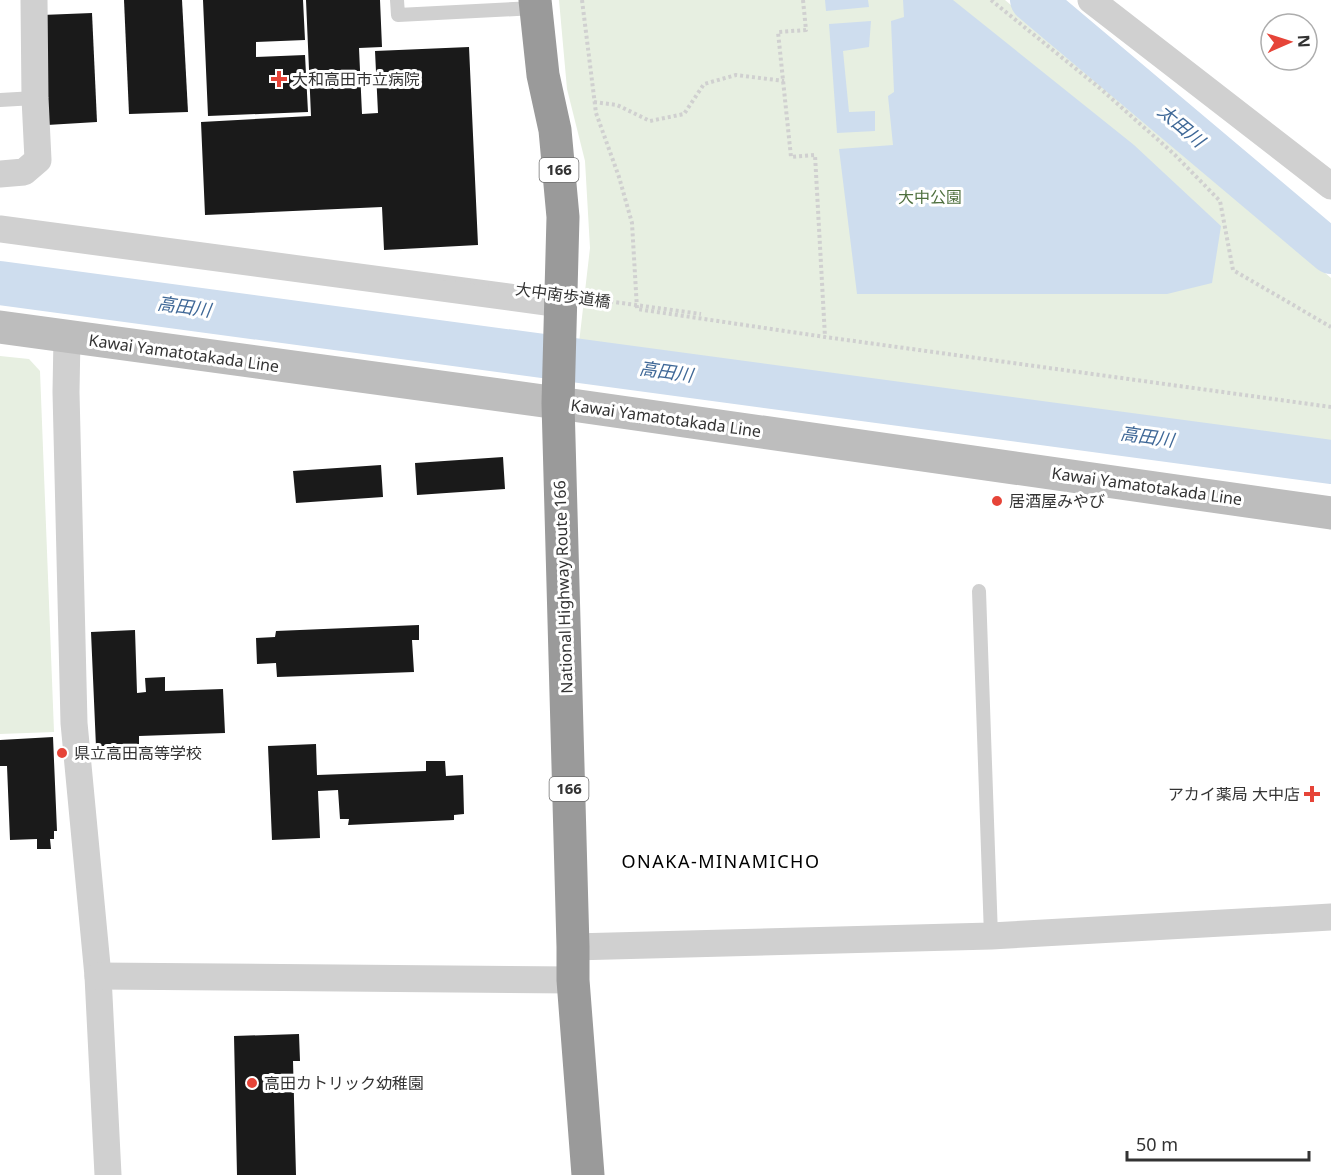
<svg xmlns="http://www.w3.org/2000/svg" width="1331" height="1175" viewBox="0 0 1331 1175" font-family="'Noto Sans','Noto Sans JP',sans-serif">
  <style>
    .green { fill: #e7efe1 }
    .water { fill: #ceddee }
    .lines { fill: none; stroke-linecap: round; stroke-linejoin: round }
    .river { stroke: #ceddee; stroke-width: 44 }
    .building { fill: #1a1a1a }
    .path { stroke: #d0d0d0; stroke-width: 4; stroke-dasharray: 3 3; stroke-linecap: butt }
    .lane { stroke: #d0d0d0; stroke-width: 14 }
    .street { stroke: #d0d0d0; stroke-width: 27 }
    .secondary { stroke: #bdbdbd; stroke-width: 33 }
    .highway { stroke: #9a9a9a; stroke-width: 33 }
    .path-bridge { stroke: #d0d0d0; stroke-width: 4; stroke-dasharray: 3 3; stroke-linecap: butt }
    .poi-dot { fill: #e64438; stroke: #fff; stroke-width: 2 }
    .labels { text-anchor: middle; stroke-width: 6; stroke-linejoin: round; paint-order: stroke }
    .shield { fill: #fff; stroke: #707070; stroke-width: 1.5 }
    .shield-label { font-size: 15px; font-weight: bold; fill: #333 }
    .poi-label { font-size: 16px; fill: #333; stroke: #fff; text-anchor: start }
    .park-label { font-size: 16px; fill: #4f703f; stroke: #fff }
    .street-label { font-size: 16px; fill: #333; stroke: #fff }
    .water-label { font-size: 18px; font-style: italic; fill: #3f6897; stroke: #fff }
    .neighbourhood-label { font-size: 18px; letter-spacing: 1.5px; fill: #000; stroke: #fff }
  </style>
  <rect width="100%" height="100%" fill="#fff"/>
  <g class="green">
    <polygon points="559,0 1005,0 1331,278 1331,449 1163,432 579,343 590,248 585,161 567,89"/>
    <polygon points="0,356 29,359 40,371 54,732 0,734"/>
  </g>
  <g class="water">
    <polygon points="825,0 868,0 869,7 826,11"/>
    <polygon points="903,0 953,0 1134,145 1221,226 1212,283 1167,294 857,294 839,149 893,145 888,96 894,92 891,21 904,17"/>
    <polygon points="871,21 869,47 843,51 849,112 875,111 875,131 837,133 829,24"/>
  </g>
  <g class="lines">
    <g class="river">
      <polyline points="1032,0 1331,252"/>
      <polyline points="0,283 1331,462"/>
    </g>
  </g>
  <g class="building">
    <polygon points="124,0 182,0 188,112 129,114"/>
    <polygon points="203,0 303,0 305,40 256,42 256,57 305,55 308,112 208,116"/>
    <polygon points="306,0 380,0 382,47 359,48 362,114 378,113 375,51 469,47 478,245 384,250 382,207 205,215 201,122 311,116"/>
    <polygon points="92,13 97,122 47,125 42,15"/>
    <polygon points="503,457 505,489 417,495 415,463"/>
    <polygon points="381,465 383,497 296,503 293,471"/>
    <polygon points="419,625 419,640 412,640 414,672 277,677 276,663 257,664 256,638 275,637 276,631"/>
    <polygon points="135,630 137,693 146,692 145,678 165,677 165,691 223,689 225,733 139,736 139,746 96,747 91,632"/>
    <polygon points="53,737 57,831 54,831 54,839 50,839 51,849 37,849 37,839 10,840 7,766 0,766 0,740"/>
    <polygon points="316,744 317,775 426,771 426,761 445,761 446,776 463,775 464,814 454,815 454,820 348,825 349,819 340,819 338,790 318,791 320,838 272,840 268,746"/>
    <polygon points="299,1034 300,1061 293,1061 296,1175 237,1175 234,1036"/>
  </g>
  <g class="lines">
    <g class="path">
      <polyline points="582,0 596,113 619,177 632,223 637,309 825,337 1331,407"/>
      <polyline points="803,0 806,30 778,32 791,157 815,155 825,337"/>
      <polyline points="991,0 1102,90 1175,155 1220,201 1233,270 1331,327"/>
      <polyline points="594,102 617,105 650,121 684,114 704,84 736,75 784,81"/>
    </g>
    <g class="lane">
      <polyline points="397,0 398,15 535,8"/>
      <polyline points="0,100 35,98"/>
      <polyline points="979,591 991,936"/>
    </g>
    <g class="street">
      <polyline points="1091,0 1331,186"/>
      <polyline points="0,174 24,172 38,160 35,98 34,0"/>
      <polyline points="0,229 561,304"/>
      <polyline points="67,337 66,392 74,723 98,976 108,1175"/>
      <polyline points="573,947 991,936 1331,917"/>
      <polyline points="98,976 573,980"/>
    </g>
    <polyline class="secondary" points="0,327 558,403 1331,513"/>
    <polyline class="highway" points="535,0 543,75 555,130 563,217 558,403 573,947 573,980 588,1175"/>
    <polyline class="path-bridge" points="426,276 701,314"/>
  </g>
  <g class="poi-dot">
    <path d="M276 70h6v6h6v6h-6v6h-6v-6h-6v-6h6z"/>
    <circle cx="997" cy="501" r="6"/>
    <circle cx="62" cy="753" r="6"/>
    <path d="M1309 785h6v6h6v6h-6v6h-6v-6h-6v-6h6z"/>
    <circle cx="252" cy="1083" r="6"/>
  </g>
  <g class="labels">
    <g class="shield">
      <rect x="539.5" y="158" width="39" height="24" rx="4.5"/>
      <rect x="549.5" y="777" width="39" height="24" rx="4.5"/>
    </g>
    <g class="shield-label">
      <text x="559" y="175">166</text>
      <text x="569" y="794">166</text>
    </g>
    <g class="poi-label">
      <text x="292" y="85">大和高田市立病院</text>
      <text x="1009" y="507">居酒屋みやび</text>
      <text x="74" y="759">県立高田高等学校</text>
      <text x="1300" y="800" text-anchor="end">アカイ薬局 大中店</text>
      <text x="264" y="1089">高田カトリック幼稚園</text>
    </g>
    <g class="park-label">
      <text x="930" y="203">大中公園</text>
    </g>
    <g class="street-label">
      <text transform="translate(563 295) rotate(8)" y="6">大中南歩道橋</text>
      <text transform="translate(184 353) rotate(8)" y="6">Kawai Yamatotakada Line</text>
      <text transform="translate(666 418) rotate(8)" y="6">Kawai Yamatotakada Line</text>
      <text transform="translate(1147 486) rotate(8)" y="6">Kawai Yamatotakada Line</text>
      <text transform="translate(563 587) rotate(-92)" y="6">National Highway Route 166</text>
    </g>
    <g class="water-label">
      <text transform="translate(1181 126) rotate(40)" y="6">太田川</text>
      <text transform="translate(184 307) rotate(8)" y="6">高田川</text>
      <text transform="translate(666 372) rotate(8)" y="6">高田川</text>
      <text transform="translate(1147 437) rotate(8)" y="6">高田川</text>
    </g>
    <g class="neighbourhood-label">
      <text x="721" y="868">ONAKA-MINAMICHO</text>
    </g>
  </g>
  <g transform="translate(1289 42) rotate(87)"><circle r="28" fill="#ffffff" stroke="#adadad" stroke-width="1.5"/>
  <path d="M0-4.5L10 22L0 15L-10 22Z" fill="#e64438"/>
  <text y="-9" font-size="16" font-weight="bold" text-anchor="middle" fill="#333333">N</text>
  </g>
  <path d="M1127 1151v9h182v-9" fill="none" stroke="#333333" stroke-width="3"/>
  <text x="1136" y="1151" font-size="18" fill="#333333" stroke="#ffffff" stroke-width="4.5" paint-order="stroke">50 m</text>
</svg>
